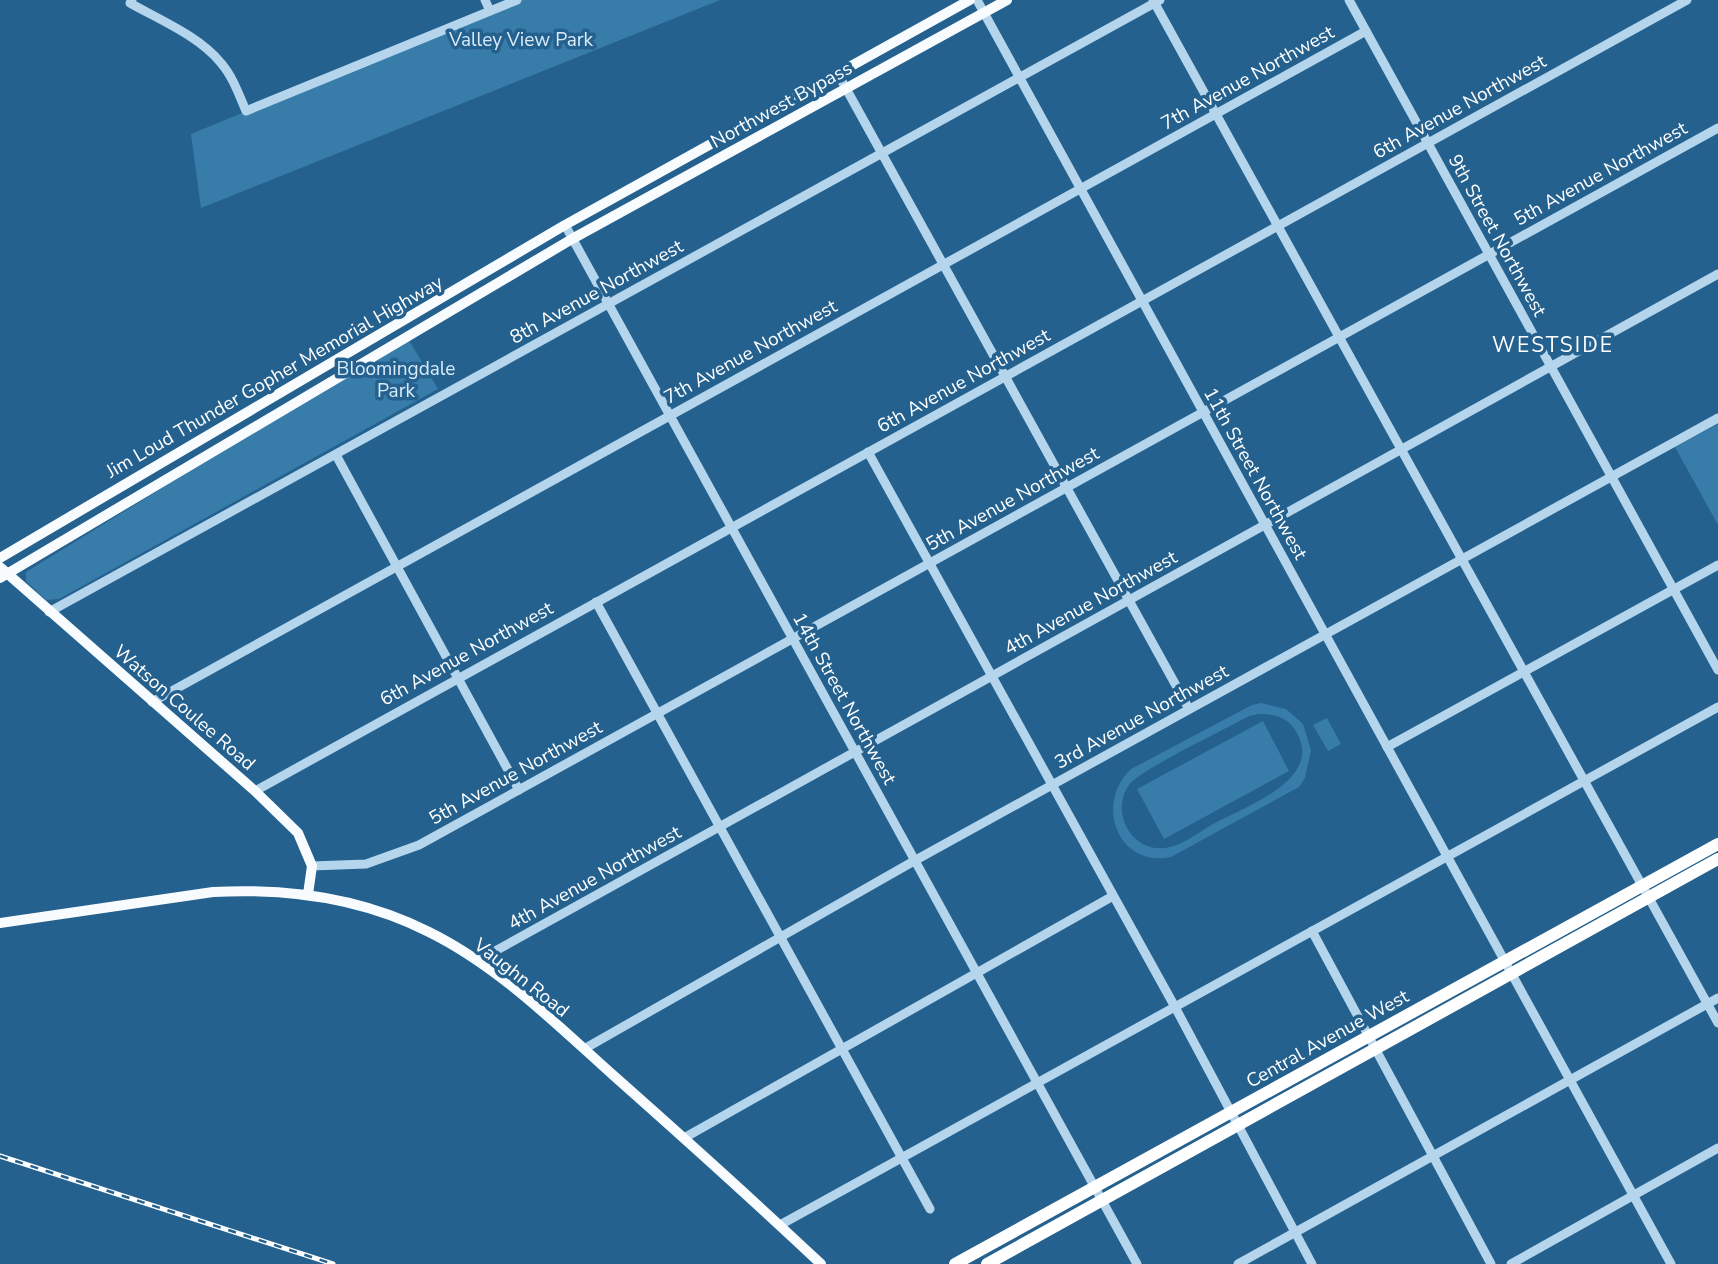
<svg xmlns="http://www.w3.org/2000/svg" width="1718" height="1264" viewBox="0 0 1718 1264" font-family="'Nunito Sans',sans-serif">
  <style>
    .green { fill: #387caa; fill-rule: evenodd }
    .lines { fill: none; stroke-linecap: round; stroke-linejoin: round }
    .minor { stroke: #b4d5eb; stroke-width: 9 }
    .major { stroke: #f8fcff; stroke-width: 10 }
    .highway { stroke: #fff; stroke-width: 12 }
    .rail-casing { stroke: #fff; stroke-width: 5 }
    .rail { stroke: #24618e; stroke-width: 2.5; stroke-dasharray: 8; stroke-linecap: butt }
    .labels { text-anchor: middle; stroke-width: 7; stroke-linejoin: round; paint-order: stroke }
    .park-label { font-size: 19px; fill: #d8ebf8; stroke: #24618e }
    .street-label { font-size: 19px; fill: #fff; stroke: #24618e }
    .neighbourhood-label { font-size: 21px; letter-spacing: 2px; fill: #fff; stroke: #24618e }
  </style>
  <rect width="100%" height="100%" fill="#24618e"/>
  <g class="green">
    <polygon points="517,0 720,0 201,208 191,134"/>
    <polygon points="407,337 438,389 59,599 46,600 26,581 26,572"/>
    <polygon points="1718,424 1718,525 1675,447"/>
    <path d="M1261,703L1286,709L1303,724L1311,750L1305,778L1299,787L1171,857C1118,868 1094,804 1131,769L1252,705ZM1259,714C1276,714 1290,718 1298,735C1321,781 1244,807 1213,824C1198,833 1181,846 1165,848C1131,852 1110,812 1129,785C1141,769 1226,729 1249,716Z"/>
    <polygon points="1327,718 1341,744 1328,751 1313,725"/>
    <polygon points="1263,721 1289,771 1164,839 1137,789"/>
  </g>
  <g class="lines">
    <g class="minor">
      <path d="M132,0L130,3C160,20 199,36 221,63C233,77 239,95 246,111L517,0"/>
      <polyline points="485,0 490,11"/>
      <polyline points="977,0 1671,1264"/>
      <polyline points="1153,0 1718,1023"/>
      <polyline points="1349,0 1718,670"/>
      <polyline points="838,74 1189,709"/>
      <polyline points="565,225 1137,1264"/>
      <polyline points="868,452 1175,1007 1312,1264"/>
      <polyline points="336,455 519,790"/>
      <polyline points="596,602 930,1209"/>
      <polyline points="49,612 1160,0"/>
      <polyline points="152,702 1366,31"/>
      <polyline points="1387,747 1718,565"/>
      <polyline points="255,791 1687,0"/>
      <polyline points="312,866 366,864 419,845 1718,128"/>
      <polyline points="1312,931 1491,1264"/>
      <polyline points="479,960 1718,274"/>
      <polyline points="584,1049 914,861 1718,418"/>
      <polyline points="684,1138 1113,896"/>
      <polyline points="780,1225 1718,707"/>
      <polyline points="1238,1264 1718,998"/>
      <polyline points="1511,1264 1718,1148"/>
    </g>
    <g class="major">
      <polyline points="0,558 565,225 970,0"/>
      <polyline points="0,567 255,791 298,833 312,866 308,894"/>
      <polyline points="0,578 572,239 1007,0"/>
      <path d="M0,923L213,892C287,888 362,898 429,932C498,966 556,1024 613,1075C683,1137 753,1200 821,1264"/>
    </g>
    <g class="highway">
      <polyline points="955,1264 1718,844"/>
      <polyline points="987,1264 1718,859"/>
    </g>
    <defs>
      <polyline id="rail" points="0,1156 333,1264"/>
    </defs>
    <use href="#rail" class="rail-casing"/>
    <use href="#rail" class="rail"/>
  </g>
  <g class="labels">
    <g class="park-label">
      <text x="521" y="46">Valley View Park</text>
      <text x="396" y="375">Bloomingdale<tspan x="396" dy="22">Park</tspan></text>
    </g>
    <g class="street-label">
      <text transform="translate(1247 77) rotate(-29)" y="7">7th Avenue Northwest</text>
      <text transform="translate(781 104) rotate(-29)" y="7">Northwest Bypass</text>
      <text transform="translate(1459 106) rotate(-29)" y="7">6th Avenue Northwest</text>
      <text transform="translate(1600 173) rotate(-29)" y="7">5th Avenue Northwest</text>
      <text transform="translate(1498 235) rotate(61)" y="7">9th Street Northwest</text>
      <text transform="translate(596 291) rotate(-29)" y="7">8th Avenue Northwest</text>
      <text transform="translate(750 351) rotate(-29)" y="7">7th Avenue Northwest</text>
      <text transform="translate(274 376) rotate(-30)" y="7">Jim Loud Thunder Gopher Memorial Highway</text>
      <text transform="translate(963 380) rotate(-29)" y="7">6th Avenue Northwest</text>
      <text transform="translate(1256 473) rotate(61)" y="7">11th Street Northwest</text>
      <text transform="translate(1012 498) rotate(-29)" y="7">5th Avenue Northwest</text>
      <text transform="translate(1090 602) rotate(-29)" y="7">4th Avenue Northwest</text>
      <text transform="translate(466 653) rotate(-29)" y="7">6th Avenue Northwest</text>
      <text transform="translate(845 698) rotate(61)" y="7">14th Street Northwest</text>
      <text transform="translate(185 707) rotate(41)" y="7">Watson Coulee Road</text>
      <text transform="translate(1141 716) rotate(-29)" y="7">3rd Avenue Northwest</text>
      <text transform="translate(515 772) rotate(-29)" y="7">5th Avenue Northwest</text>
      <text transform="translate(594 877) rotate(-29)" y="7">4th Avenue Northwest</text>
      <text transform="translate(522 977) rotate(38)" y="7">Vaughn Road</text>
      <text transform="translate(1327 1038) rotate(-29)" y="7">Central Avenue West</text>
    </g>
    <g class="neighbourhood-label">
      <text x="1553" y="352">WESTSIDE</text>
    </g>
  </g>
</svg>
